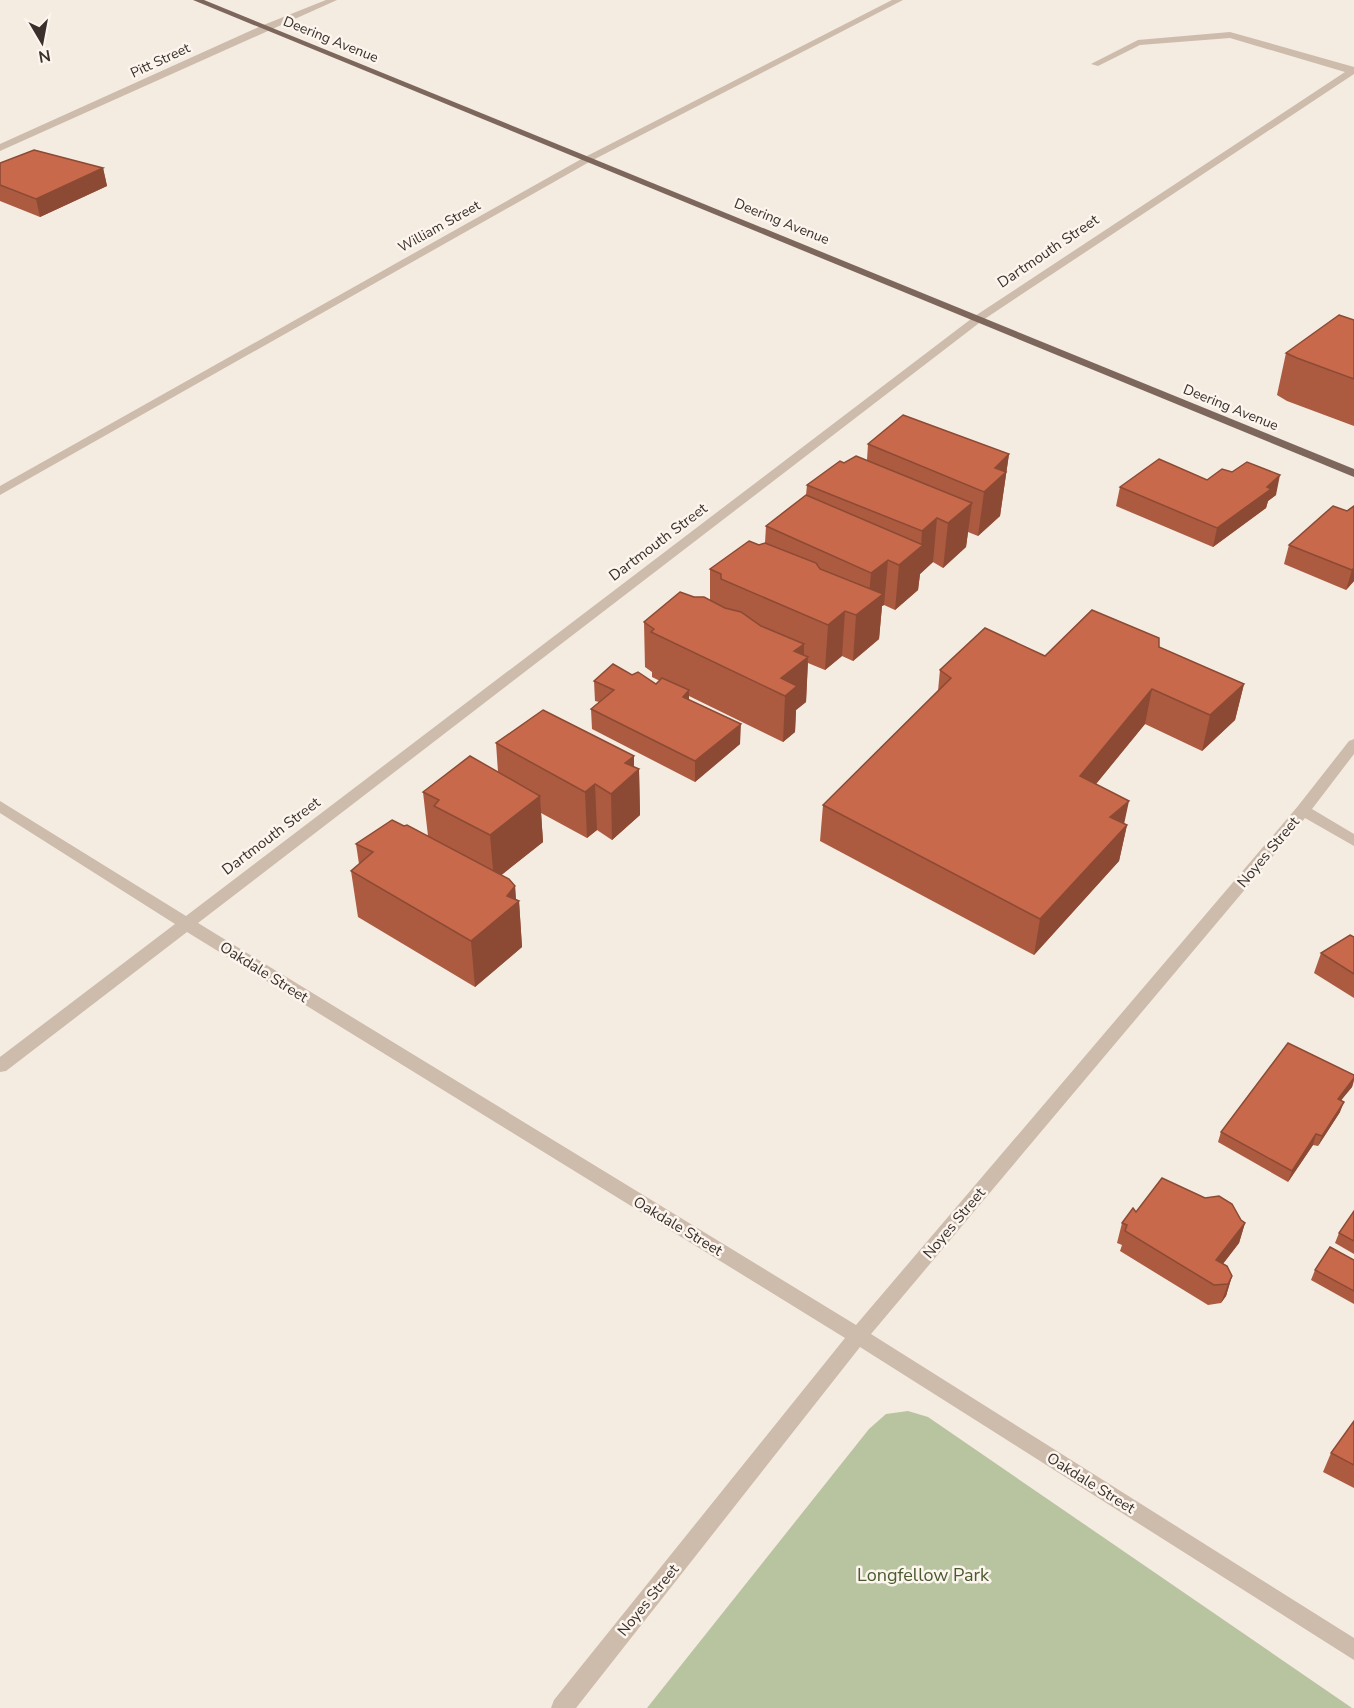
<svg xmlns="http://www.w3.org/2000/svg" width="1354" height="1708" viewBox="0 0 1354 1708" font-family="'Nunito Sans',sans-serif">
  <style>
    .green { fill: #b8c4a0 }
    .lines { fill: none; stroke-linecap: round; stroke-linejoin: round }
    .minor { fill: #cdbbac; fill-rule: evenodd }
    .major { fill: #7d675c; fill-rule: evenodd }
    .wall { fill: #ac5a40 }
    .shaded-wall { fill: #8c4a34 }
    .building { fill: #c8694b; stroke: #8c4a34; stroke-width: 1.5 }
    .labels { text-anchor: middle; stroke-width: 5; stroke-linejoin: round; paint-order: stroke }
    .far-street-label { font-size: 14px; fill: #3b302b; stroke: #fbf5ee }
    .street-label { font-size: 15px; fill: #3b302b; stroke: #fbf5ee }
    .near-park-label { font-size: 18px; fill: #4a5a2e; stroke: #fbf5ee }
  </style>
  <rect width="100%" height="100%" fill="#f4ebe1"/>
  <polygon class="green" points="908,1411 928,1417 1352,1708 647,1708 869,1429 886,1414"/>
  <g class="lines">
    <g class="minor">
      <polygon points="326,0 337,0 0,151 0,144 261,26"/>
      <polygon points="892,0 903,0 591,161 0,495 0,486 585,157"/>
      <polygon points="1230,32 1354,67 1354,74 983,320 198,923 856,1325 1298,806 1349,741 1354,739 1354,754 1312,809 1354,834 1354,846 1305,818 871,1334 1354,1638 1354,1660 860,1347 576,1708 551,1708 554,1700 845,1338 187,932 6,1071 0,1072 0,1057 175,924 0,813 0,801 186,916 975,316 1345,72 1230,38 1140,45 1098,66 1091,64 1138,40"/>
    </g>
    <polygon class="major" points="193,0 204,0 1354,469 1354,477"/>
  </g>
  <g class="wall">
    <polygon points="0,163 103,168 107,186 40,217 0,201"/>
    <polygon points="1354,320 1354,426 1287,401 1277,395 1286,353"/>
    <polygon points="868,444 1009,454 1000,516 978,536 968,532 966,547 943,568 933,562 920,574 918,590 895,610 884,605 882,606 879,639 853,661 842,656 825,670 808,663 806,702 796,710 795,732 783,742 689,696 689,700 740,744 695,782 592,729 591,709 599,702 595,701 594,681 632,675 656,684 660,681 652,677 652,672 645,667 644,622 694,597 710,600 710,569 759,545 765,543 766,526 806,495 807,485 844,463 867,460"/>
    <polygon points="1207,480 1276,495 1268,501 1266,508 1213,547 1116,506 1120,487"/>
    <polygon points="1354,506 1354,581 1346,590 1284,564 1289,545"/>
    <polygon points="1159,647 1244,684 1235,720 1202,751 1145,724 1096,784 1124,824 1127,825 1119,861 1034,955 820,841 823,805 938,691 940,670 1045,656"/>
    <polygon points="496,743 634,767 639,769 640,815 612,840 597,830 587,838 541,813 543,842 501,875 515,886 516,899 519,901 522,947 475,987 358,917 351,871 359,864 356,844 404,826 428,836 423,792 498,772"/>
    <polygon points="1354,937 1354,998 1314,973 1321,953"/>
    <polygon points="1354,1075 1354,1081 1352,1087 1341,1100 1340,1112 1318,1146 1313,1145 1288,1182 1218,1142 1221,1132"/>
    <polygon points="1354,1211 1354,1254 1335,1243 1339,1233"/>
    <polygon points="1136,1212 1241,1220 1245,1223 1239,1243 1223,1264 1232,1276 1226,1296 1221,1303 1208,1305 1120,1251 1122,1245 1117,1243 1122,1223"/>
    <polygon points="1354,1260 1354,1304 1311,1280 1315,1270"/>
    <polygon points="1354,1421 1354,1488 1323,1472 1331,1453"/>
  </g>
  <g class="shaded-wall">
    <polygon points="103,168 107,186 40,217 36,199"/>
    <polygon points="1009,454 1000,516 978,536 984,492 995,468"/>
    <polygon points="1280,475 1276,495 1268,501 1266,508 1213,547 1217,528"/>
    <polygon points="972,503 966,547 943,568 948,523"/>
    <polygon points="937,518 933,562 920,574 918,590 895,610 899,565 921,547 922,531"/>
    <polygon points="888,560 884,605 882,606 879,639 853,661 856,615 868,606 871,573"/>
    <polygon points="1354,568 1354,581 1346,590 1352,570"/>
    <polygon points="845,611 842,656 825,670 828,625"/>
    <polygon points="804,644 804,660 808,657 806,702 796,710 795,732 783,742 785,696 781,678 794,651"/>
    <polygon points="1244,684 1235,720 1202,751 1210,715"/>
    <polygon points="1152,689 1145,724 1073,812 1080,776"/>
    <polygon points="689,690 689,710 683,697"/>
    <polygon points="741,724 740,744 695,782 695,761"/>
    <polygon points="634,756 634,773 639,769 640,815 612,840 611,794 625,763"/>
    <polygon points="595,784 597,830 587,838 585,792"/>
    <polygon points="540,796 543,842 494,881 490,835"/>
    <polygon points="1129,801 1123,829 1127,825 1119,861 1034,955 1040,919 1110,817"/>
    <polygon points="515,886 516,903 519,901 522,947 475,987 471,941"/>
    <polygon points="1354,1078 1352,1087 1334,1109 1338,1099"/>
    <polygon points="1344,1102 1340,1112 1318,1146 1322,1136"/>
    <polygon points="1316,1134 1313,1145 1288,1182 1292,1171"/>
    <polygon points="1245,1223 1239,1243 1210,1280 1216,1260"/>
    <polygon points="1232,1276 1226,1296 1221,1303 1228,1284"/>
  </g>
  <g class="building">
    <polygon points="34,150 103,168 36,199 0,185 0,163"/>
    <polygon points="1339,315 1354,320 1354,379 1297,358 1286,353"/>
    <polygon points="903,415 1009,454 995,468 1006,472 984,492 868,444"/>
    <polygon points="856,456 972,503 948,523 937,518 922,531 807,485 840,461 844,463"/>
    <polygon points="1159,459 1207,480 1222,469 1232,472 1247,462 1280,475 1267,487 1271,489 1217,528 1120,487"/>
    <polygon points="806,495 923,545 899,565 888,560 871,573 766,526"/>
    <polygon points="1333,506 1347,511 1354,506 1354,568 1352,570 1289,545"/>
    <polygon points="749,541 759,545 765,543 816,563 820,569 883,594 856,615 845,611 828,625 721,579 721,574 710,569"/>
    <polygon points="680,592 694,597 704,597 725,608 741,612 761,626 804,644 794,651 808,657 781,678 797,686 785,696 651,632 654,629 644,622"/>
    <polygon points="1092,610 1159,638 1159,647 1244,684 1210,715 1152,689 1080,776 1129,801 1110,817 1127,825 1040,919 823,805 951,678 940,670 985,628 1045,656"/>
    <polygon points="613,664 632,675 638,672 656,684 662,678 689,690 683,697 741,724 695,761 591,709 614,690 594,681"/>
    <polygon points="543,710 634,756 625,763 639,769 611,794 595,784 585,792 496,743"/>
    <polygon points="470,756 540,796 490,835 434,806 439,800 423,792"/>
    <polygon points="392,820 404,826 407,825 509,879 515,886 507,896 519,901 471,941 351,871 373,852 356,844"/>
    <polygon points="1350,935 1354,937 1354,974 1321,953"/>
    <polygon points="1288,1043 1354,1075 1354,1078 1338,1099 1344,1102 1322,1136 1316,1134 1292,1171 1221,1132"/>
    <polygon points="1162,1178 1205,1198 1219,1196 1232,1204 1241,1220 1245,1223 1216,1260 1227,1266 1232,1276 1228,1284 1214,1285 1125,1231 1127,1225 1122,1223 1133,1208 1136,1212"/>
    <polygon points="1354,1211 1354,1241 1339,1233"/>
    <polygon points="1330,1247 1354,1260 1354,1291 1315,1270"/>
    <polygon points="1354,1421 1354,1465 1331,1453"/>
  </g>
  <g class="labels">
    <g class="far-street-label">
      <text transform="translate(331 39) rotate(22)" y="5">Deering Avenue</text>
      <text transform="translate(160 60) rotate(-25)" y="5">Pitt Street</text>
      <text transform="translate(782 221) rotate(22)" y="5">Deering Avenue</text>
      <text transform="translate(439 226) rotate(-29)" y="5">William Street</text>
      <text transform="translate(1231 407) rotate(22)" y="5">Deering Avenue</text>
    </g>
    <g class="street-label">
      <text transform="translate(1048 251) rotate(-34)" y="5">Dartmouth Street</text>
      <text transform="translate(658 542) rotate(-37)" y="5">Dartmouth Street</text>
      <text transform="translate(271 836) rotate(-37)" y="5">Dartmouth Street</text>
      <text transform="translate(1268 852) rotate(-50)" y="5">Noyes Street</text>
      <text transform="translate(264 972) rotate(32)" y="5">Oakdale Street</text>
      <text transform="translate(954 1223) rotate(-50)" y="5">Noyes Street</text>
      <text transform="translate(678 1226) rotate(31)" y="5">Oakdale Street</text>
      <text transform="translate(1091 1483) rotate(32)" y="5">Oakdale Street</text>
      <text transform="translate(648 1600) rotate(-51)" y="5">Noyes Street</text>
    </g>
    <g class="near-park-label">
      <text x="923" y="1581">Longfellow Park</text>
    </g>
  </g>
  <g transform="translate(42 42) rotate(170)" stroke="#fbf5ee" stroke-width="4.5" paint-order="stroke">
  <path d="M0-4.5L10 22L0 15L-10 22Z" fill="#3b302b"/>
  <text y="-9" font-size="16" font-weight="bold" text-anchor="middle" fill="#3b302b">N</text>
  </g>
</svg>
